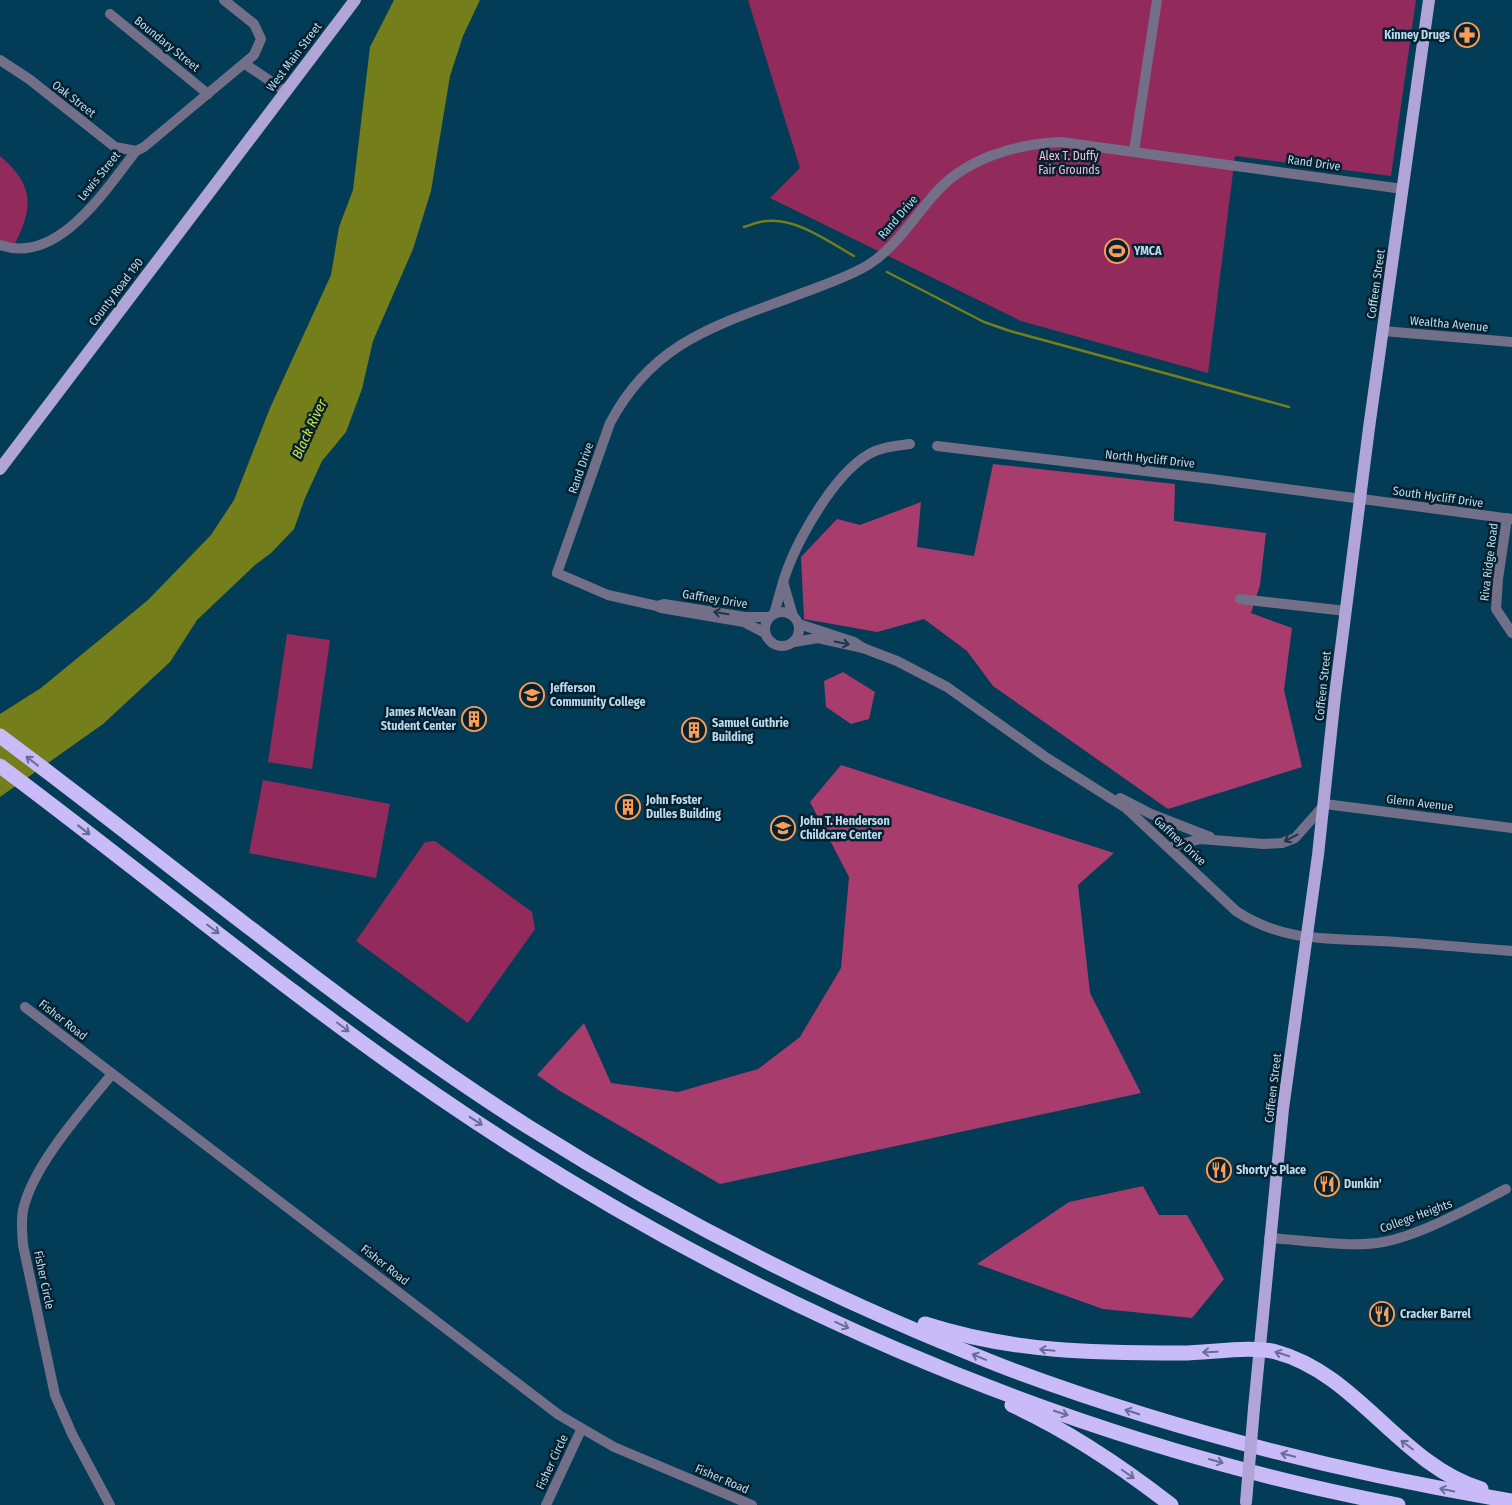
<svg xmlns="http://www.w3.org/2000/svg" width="1512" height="1505" viewBox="0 0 1512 1505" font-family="'Fira Sans Condensed',sans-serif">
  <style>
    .green { fill: #922b5c }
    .forest { fill: #a73c6d }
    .water { fill: #747e1b }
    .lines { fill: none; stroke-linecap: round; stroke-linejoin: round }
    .stream { stroke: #747e1b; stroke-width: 2.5 }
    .minor { stroke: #746f88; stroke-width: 10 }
    .major { stroke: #b1a5d8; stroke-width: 12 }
    .highway { stroke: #c9baf8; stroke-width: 15 }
    .major-bridge { stroke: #b1a5d8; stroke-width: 12 }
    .oneway { stroke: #213446 }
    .oneway2 { stroke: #676e94 }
    .labels { text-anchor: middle; stroke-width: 5; stroke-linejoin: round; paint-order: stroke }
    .poi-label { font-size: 12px; font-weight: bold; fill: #bbdaee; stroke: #052130; text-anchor: start }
    .street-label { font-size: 12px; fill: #bbdaee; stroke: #052130 }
    .park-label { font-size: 12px; fill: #f7bed2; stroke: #052130 }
    .water-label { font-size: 14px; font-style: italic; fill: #d5e645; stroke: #052130 }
  </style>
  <rect width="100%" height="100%" fill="#033c56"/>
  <g class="green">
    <polygon points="748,0 1416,0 1391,176 1235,156 1208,373 1021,321 770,198 800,168"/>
    <path d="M0,156C34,185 34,207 14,245L0,240Z"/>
    <polygon points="287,634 330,640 312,769 268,762"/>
    <polygon points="263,780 390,804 376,878 249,853"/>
    <polygon points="435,841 532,912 535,929 468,1023 356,941 425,842"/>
  </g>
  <g class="forest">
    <polygon points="993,464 1175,484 1174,521 1266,533 1260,585 1251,613 1292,628 1284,690 1302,767 1168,809 993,686 967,651 924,619 877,632 804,619 801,557 837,519 860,525 921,502 917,547 974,556"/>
    <polygon points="843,672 875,692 869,719 851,724 826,707 824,681"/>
    <polygon points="841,765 1114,853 1078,885 1090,993 1141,1093 720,1184 560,1091 537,1075 584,1023 611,1083 678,1092 758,1069 800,1037 841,968 849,877 810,802"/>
    <polygon points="1143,1186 1159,1215 1187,1215 1224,1279 1192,1318 1103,1309 977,1264 1069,1202"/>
  </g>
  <polygon class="water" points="394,0 480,0 463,36 450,76 431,191 413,249 373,341 362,389 346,432 322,461 305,498 294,529 271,553 255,565 197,620 170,662 103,724 0,797 0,714 41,688 148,600 211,535 234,500 270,408 331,275 339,227 353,190 370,47"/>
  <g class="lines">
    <g class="stream">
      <path d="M744,227C751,225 759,221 767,221C797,218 829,242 854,256"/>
      <polyline points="887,272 984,322 1010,331 1289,407"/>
    </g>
    <g class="minor">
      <polyline points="110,14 208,94"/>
      <polyline points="0,60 29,79 115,147 136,151"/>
      <polyline points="245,64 285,91"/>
      <polyline points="1134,151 1157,0"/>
      <path d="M0,245C58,266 106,189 136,151L144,147L254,55L261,39L254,24L224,0"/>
      <polyline points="1383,331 1512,342"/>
      <polyline points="937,446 1212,479 1512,519"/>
      <polyline points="1507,518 1498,579 1496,609 1512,633"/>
      <path d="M783,582C795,543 833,475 869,454C882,447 896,446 910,444"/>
      <polyline points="1240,599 1346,611"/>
      <path d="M657,606L608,595L557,573L610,423C655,338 722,324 805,292C826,284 848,277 868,265C894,249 912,220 932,197C963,159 1014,144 1061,142L1403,189"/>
      <circle cx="782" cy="629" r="17"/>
      <polyline points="774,614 783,582 793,616"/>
      <polyline points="765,633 744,622 661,608 657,606 664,604 745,617 770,617"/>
      <polyline points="794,642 818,638 863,648 854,642 799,624"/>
      <path d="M863,648L897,661L947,687L1047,758L1126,808L1236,911C1283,942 1326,938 1379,941C1423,943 1468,948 1512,951"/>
      <polyline points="1120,798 1151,814 1210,837"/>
      <polyline points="1170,847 1200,839 1264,844 1282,843 1295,838 1325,804 1512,828"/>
      <polyline points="25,1007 559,1415 614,1447 752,1505"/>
      <path d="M1269,1238C1303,1240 1352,1248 1383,1242C1421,1235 1471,1207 1506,1189"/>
      <path d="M110,1505L72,1434L55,1395L23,1245C22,1233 21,1221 23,1210C33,1165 83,1110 112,1074"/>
      <polyline points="546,1505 581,1430"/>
    </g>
    <g class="major">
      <polyline points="0,469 355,0"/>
      <polyline points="1254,1408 1283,1109 1318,855 1335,695 1369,428 1429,0"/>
    </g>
    <g class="highway">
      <path d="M0,736C175,866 343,1009 527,1126C654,1206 786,1276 924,1334C953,1346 982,1359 1012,1370C1174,1430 1342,1473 1512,1501"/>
      <path d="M0,766C146,875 286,992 436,1095C725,1293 1054,1439 1398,1505"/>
      <path d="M925,1324C1012,1352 1092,1353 1182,1353C1209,1353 1253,1345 1276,1352C1358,1374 1400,1464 1481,1489"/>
      <path d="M1012,1405C1069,1431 1122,1467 1171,1505"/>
    </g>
    <polyline class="major-bridge" points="1246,1502 1254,1408"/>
  </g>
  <defs><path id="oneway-shaft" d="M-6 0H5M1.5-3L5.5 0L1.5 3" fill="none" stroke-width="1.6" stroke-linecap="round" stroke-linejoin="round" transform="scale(1.25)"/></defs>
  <g class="oneway">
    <use href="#oneway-shaft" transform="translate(721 613) rotate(-171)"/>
    <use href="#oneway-shaft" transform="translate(842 643) rotate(12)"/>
    <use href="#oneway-shaft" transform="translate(1291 838) rotate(152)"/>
  </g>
  <g class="oneway2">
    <use href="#oneway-shaft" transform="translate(32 761) rotate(-142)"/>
    <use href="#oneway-shaft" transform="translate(84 830) rotate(38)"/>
    <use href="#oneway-shaft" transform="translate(213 929) rotate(37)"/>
    <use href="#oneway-shaft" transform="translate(343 1027) rotate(37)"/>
    <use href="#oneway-shaft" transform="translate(476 1121) rotate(33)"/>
    <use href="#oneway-shaft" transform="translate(842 1325) rotate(25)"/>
    <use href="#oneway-shaft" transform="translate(1047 1350) rotate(-174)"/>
    <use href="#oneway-shaft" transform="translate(1210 1352) rotate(178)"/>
    <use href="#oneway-shaft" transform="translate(1282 1354) rotate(-162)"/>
    <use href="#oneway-shaft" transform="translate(979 1357) rotate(-157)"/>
    <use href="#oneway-shaft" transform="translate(1132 1412) rotate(-162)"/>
    <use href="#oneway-shaft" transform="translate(1061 1413) rotate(18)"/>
    <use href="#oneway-shaft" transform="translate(1407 1445) rotate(-143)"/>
    <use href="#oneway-shaft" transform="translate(1288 1455) rotate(-166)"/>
    <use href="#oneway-shaft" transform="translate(1216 1461) rotate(16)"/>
    <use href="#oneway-shaft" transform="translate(1128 1474) rotate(35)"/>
    <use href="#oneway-shaft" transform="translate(1447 1490) rotate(-169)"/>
  </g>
  <defs>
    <symbol id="pharmacy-ring" viewBox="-11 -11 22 22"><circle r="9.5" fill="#052130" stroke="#fd9d55" stroke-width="1.5"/><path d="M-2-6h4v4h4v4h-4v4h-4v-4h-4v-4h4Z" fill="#fd9d55"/></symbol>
    <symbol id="stadium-ring" viewBox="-11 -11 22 22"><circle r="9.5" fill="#052130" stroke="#fd9d55" stroke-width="1.5"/><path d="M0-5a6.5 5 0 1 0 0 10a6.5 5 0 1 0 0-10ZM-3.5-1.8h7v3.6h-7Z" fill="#fd9d55"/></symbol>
    <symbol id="university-ring" viewBox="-11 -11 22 22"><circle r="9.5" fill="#052130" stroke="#fd9d55" stroke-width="1.5"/><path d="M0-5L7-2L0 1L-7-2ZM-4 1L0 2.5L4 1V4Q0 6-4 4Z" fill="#fd9d55"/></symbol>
    <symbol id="building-ring" viewBox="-11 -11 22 22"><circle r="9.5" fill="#052130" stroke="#fd9d55" stroke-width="1.5"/><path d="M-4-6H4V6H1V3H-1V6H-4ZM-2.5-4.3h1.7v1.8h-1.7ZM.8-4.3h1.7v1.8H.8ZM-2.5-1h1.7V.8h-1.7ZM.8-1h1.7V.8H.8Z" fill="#fd9d55"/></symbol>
    <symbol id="school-ring" viewBox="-11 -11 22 22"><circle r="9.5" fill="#052130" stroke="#fd9d55" stroke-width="1.5"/><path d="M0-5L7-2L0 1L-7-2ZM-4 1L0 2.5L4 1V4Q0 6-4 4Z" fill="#fd9d55"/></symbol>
    <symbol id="restaurant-ring" viewBox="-11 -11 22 22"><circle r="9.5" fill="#052130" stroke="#fd9d55" stroke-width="1.5"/><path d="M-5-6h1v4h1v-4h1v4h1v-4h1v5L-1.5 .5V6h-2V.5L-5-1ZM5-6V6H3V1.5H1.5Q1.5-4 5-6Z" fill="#fd9d55"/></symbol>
  </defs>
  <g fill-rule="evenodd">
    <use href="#pharmacy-ring" x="1453" y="21" width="28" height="28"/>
    <use href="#stadium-ring" x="1103" y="237" width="28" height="28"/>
    <use href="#university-ring" x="518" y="681" width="28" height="28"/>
    <use href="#building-ring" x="460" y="705" width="28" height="28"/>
    <use href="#building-ring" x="680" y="716" width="28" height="28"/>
    <use href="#building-ring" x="614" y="793" width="28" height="28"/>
    <use href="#school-ring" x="769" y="814" width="28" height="28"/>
    <use href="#restaurant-ring" x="1205" y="1156" width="28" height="28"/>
    <use href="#restaurant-ring" x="1313" y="1170" width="28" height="28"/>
    <use href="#restaurant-ring" x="1368" y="1300" width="28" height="28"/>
  </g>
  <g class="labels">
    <g class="poi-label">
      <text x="1450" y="39" text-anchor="end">Kinney Drugs</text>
      <text x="1134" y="255">YMCA</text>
      <text x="550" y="692">Jefferson<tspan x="550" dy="14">Community College</tspan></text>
      <text x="456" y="716" text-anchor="end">James McVean<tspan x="456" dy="14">Student Center</tspan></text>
      <text x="712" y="727">Samuel Guthrie<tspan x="712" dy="14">Building</tspan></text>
      <text x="646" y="804">John Foster<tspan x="646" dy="14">Dulles Building</tspan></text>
      <text x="800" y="825">John T. Henderson<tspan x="800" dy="14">Childcare Center</tspan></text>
      <text x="1236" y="1174">Shorty's Place</text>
      <text x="1344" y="1188">Dunkin'</text>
      <text x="1400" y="1318">Cracker Barrel</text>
    </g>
    <g class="street-label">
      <text transform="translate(167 44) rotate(39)" y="4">Boundary Street</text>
      <text transform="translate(294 57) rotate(-53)" y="4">West Main Street</text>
      <text transform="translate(74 99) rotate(38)" y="4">Oak Street</text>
      <text transform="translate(1314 163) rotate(8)" y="4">Rand Drive</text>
      <text transform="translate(99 176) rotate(-51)" y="4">Lewis Street</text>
      <text transform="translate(898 217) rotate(-49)" y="4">Rand Drive</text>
      <text transform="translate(1376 284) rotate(-82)" y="4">Coffeen Street</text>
      <text transform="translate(116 292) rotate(-53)" y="4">County Road 190</text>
      <text transform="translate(1449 324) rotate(5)" y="4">Wealtha Avenue</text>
      <text transform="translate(1150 459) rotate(6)" y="4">North Hycliff Drive</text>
      <text transform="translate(581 468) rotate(-71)" y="4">Rand Drive</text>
      <text transform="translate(1438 497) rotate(8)" y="4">South Hycliff Drive</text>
      <text transform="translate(1489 562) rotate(-83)" y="4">Riva Ridge Road</text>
      <text transform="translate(715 599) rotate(9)" y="4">Gaffney Drive</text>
      <text transform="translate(1323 686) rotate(-84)" y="4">Coffeen Street</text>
      <text transform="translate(1420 803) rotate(7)" y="4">Glenn Avenue</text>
      <text transform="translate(1180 841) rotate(43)" y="4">Gaffney Drive</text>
      <text transform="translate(63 1020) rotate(38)" y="4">Fisher Road</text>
      <text transform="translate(1273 1088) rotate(-83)" y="4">Coffeen Street</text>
      <text transform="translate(1416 1216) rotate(-20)" y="4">College Heights</text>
      <text transform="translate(385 1265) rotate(38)" y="4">Fisher Road</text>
      <text transform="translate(44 1280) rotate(78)" y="4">Fisher Circle</text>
      <text transform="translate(552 1462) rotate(-65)" y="4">Fisher Circle</text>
      <text transform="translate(722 1479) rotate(23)" y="4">Fisher Road</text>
    </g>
    <g class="park-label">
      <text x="1069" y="160">Alex T. Duffy<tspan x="1069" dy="14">Fair Grounds</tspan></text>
    </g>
    <g class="water-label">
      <text transform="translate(309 429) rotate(-65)" y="5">Black River</text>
    </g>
  </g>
</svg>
